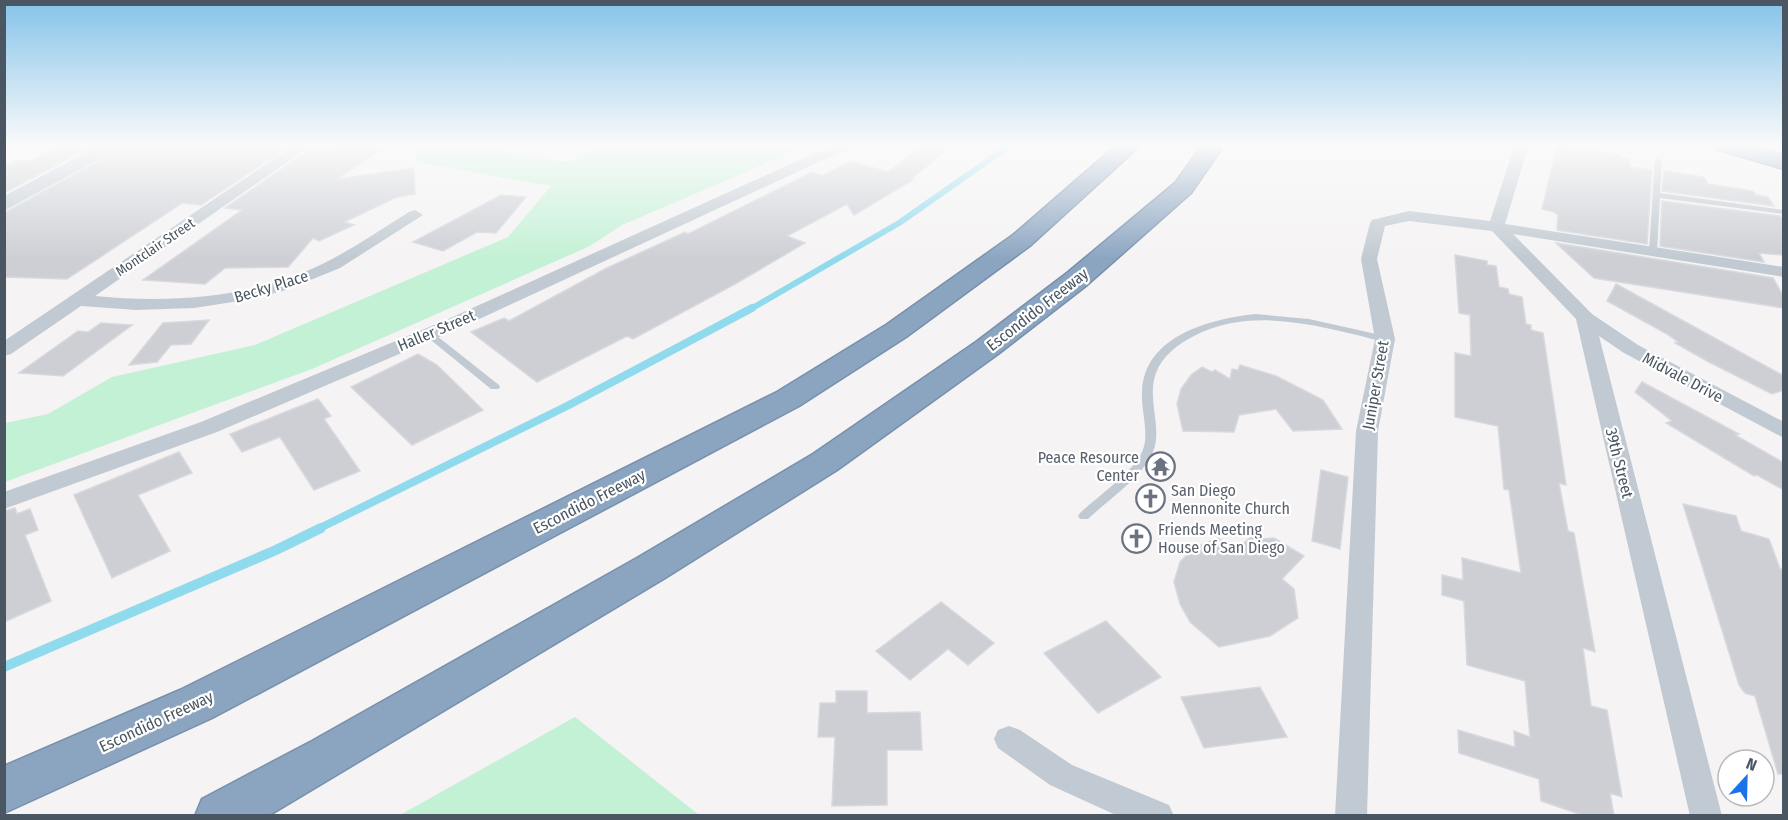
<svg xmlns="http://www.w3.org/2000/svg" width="1788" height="820" viewBox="0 0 1788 820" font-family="'Fira Sans Condensed',sans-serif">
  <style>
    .green { fill: #c3f1d5 }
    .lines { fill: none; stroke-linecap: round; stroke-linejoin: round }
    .stream-far2 { stroke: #90daee; stroke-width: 6 }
    .stream-far1 { stroke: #90daee; stroke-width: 8 }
    .stream { stroke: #90daee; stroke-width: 10 }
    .building { fill: #cdcfd5; stroke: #d7d9de; stroke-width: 1.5 }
    .highway-casing { stroke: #7690ad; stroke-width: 3 }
    .lane { fill: #c1cad2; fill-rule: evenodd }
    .street { fill: #c1cad2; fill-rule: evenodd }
    .secondary { fill: #c1cbd6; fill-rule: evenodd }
    .highway { fill: #8ba5c1; fill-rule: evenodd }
    .labels { text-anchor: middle; stroke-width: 4.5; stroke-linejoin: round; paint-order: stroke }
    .far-street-label { font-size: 14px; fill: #4a5661; stroke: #fff }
    .street-label { font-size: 16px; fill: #4a5661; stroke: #fff }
    .worship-label { font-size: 16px; fill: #5b616d; stroke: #fff; text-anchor: start }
  </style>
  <rect width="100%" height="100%" fill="#f5f3f3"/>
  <g class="green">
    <polygon points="417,144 492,144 510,153 568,162 600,144 811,144 622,225 590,246 312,369 5,482 5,423 48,414 112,377 255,345 508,237 551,186 417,162"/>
    <polygon points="575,717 699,815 400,815"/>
  </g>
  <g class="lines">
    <polyline class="stream-far2" points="749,310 899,223 1012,144"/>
    <polyline class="stream-far1" points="318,529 569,405 752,308"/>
    <polyline class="stream" points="4,667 276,550 321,528"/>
  </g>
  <g class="building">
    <polygon points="62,144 97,144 4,193 4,167 18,160 32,161"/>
    <polygon points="129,144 288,147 201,205 182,203 67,279 4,277 4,213"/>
    <polygon points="340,144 390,144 337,179 414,168 415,194 397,197 344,222 354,225 319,241 313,238 288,267 225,268 205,284 143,280 242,210 225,208 312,148 333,149"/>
    <polygon points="924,144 954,144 910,180 913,180 854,215 847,204 787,236 805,243 735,284 633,339 627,336 537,382 471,332 504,318 509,321 605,269 685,232 688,234 812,172 822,176 851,161 888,172"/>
    <polygon points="1557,146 1619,155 1619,158 1629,159 1630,167 1652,170 1647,244 1557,230 1558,215 1554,212 1542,209"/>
    <polygon points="1664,171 1704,177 1708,184 1753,191 1756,195 1768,197 1774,206 1662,191"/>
    <polygon points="501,195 526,197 496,233 477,232 443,251 413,242"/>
    <polygon points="1662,201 1780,216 1784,221 1784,255 1759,253 1764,262 1660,246"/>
    <polygon points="1556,243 1773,278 1784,297 1784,308 1594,278"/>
    <polygon points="1455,255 1487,261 1487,265 1496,266 1499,287 1508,289 1509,294 1522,297 1526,324 1531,325 1531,330 1543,333 1566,485 1559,483 1568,531 1574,533 1595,652 1583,648 1591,706 1607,710 1622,797 1610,793 1614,816 1585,816 1541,801 1539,779 1459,753 1458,730 1515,747 1514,731 1530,737 1525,681 1467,665 1464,601 1442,595 1442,575 1463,580 1462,558 1521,573 1509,490 1504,489 1498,426 1455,417 1455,353 1471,356 1470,315 1459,313"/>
    <polygon points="1616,284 1784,376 1784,390 1772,394 1707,361 1675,343 1678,342 1667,334 1607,301"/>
    <polygon points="209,320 191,344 171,345 157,362 129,365 163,323"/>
    <polygon points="101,323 132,325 63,376 19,373 78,331 88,332"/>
    <polygon points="418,354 437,365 483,410 412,445 351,387"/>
    <polygon points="1240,365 1276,376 1323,400 1342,429 1293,431 1276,409 1239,415 1234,432 1183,431 1177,404 1181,389 1191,375 1202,367 1212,372 1215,370 1230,379 1232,369 1238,370"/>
    <polygon points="1642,382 1739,434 1735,435 1784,463 1784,490 1757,475 1754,476 1666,423 1672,421 1635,392"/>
    <polygon points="318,399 331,416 324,419 360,471 314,490 280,437 242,452 230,434"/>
    <polygon points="179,452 192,473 138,495 170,551 112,578 74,495"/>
    <polygon points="1321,470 1348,477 1340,549 1312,541"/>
    <polygon points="1683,504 1736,516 1741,531 1769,539 1780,569 1784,569 1784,774 1778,774 1755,696 1745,693 1739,685"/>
    <polygon points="15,508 17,514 30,509 38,530 25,535 51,601 4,622 4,511"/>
    <polygon points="1253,535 1260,539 1274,538 1304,556 1282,579 1294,589 1298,618 1270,636 1219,647 1190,622 1180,604 1174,582 1180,562 1194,548 1218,538 1237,549"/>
    <polygon points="941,602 994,643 968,665 948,649 910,680 876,651"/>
    <polygon points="1106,621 1161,677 1098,713 1044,653"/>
    <polygon points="1260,687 1287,737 1204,748 1181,697"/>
    <polygon points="836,691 867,691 867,713 920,712 922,750 887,750 887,805 832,806 835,737 818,737 820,703 836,703"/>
  </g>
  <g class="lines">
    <defs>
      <g id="highway">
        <polygon points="1118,144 1142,144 1031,245 906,337 799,406 212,718 4,813 4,766 180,690 777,392 886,325 1013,235"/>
        <polygon points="1203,144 1225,144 1191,193 1087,285 998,354 837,470 665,578 268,816 195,816 202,799 312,741 637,558 813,454 976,342 1067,273 1175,183"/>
        <polygon points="1713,144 1748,144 1784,155 1784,169 1716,149"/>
      </g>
    </defs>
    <use href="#highway" class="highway-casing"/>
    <g class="lane">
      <polygon points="1655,158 1662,160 1660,193 1784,210 1784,214 1660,198 1657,251 1656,253 1650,253 1649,251"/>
      <path d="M1255,314L1309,319L1385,336L1390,339L1385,342C1324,327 1253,305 1194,336C1178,344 1162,356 1156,373C1146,399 1164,431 1152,454C1139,480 1109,499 1088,519H1080L1078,516L1080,513C1096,498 1134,471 1142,452C1150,435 1141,412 1142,393C1143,336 1210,319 1255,314Z"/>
      <polygon points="429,331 432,332 499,385 500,387 499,389 491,389 426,336 424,334 426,332"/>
    </g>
    <g class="street">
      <path d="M296,144H313L95,296C164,303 237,299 302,273C340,258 375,233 409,212L415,210L423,215L340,268L286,290L252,299L194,308L136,310L81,306L11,354L4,356V341Z"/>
      <polygon points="844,144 867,144 825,159 460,328 217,432 4,509 4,492 201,422 446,320 815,153"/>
      <polygon points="1515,144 1529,144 1505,224 1784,267 1784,277 1513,234 1592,314 1638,345 1784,422 1784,438 1624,353 1599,336 1722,816 1690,816 1576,319 1492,231 1409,221 1385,226 1377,259 1395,339 1378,431 1367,816 1335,816 1356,431 1375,339 1361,259 1370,223 1372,220 1409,211 1490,221"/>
      <polygon points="1009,726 1020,730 1072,765 1169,805 1174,816 1118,816 1050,785 998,748 994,739 998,730"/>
    </g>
    <polygon class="secondary" points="102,144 127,144 4,211 4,196"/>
    <use href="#highway" class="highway"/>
  </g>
  <linearGradient id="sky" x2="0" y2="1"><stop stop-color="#85c3ea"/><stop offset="0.56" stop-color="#fafafa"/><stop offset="1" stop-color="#fafafa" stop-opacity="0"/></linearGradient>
  <rect width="1788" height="259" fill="url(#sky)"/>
  <defs>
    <symbol id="temple-ring" viewBox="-11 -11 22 22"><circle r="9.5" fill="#fff" stroke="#6b7280" stroke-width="1.5"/><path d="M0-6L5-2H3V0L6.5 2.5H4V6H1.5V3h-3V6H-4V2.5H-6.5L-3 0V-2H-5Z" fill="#6b7280"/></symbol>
    <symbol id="church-ring" viewBox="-11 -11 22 22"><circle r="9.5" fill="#fff" stroke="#6b7280" stroke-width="1.5"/><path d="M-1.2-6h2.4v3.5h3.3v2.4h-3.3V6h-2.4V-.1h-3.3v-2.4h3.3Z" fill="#6b7280"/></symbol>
  </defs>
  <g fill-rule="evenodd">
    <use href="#temple-ring" x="1144" y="450" width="33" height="33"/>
    <use href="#church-ring" x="1134" y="482" width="33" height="33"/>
    <use href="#church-ring" x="1120" y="522" width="33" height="33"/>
  </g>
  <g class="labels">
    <g class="far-street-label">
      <text transform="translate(155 247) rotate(-34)" y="5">Montclair Street</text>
    </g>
    <g class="street-label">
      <text transform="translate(271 286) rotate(-17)" y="6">Becky Place</text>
      <text transform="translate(1037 309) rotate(-38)" y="6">Escondido Freeway</text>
      <text transform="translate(436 330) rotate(-23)" y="6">Haller Street</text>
      <text transform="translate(1683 377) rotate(28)" y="6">Midvale Drive</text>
      <text transform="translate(1375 385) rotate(-80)" y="6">Juniper Street</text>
      <text transform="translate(1620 463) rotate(76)" y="6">39th Street</text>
      <text transform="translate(589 501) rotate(-27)" y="6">Escondido Freeway</text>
      <text transform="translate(156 721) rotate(-25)" y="6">Escondido Freeway</text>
    </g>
    <g class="worship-label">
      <text x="1139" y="463" text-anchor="end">Peace Resource<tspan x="1139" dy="18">Center</tspan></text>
      <text x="1171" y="496">San Diego<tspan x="1171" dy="18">Mennonite Church</tspan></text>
      <text x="1158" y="535">Friends Meeting<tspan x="1158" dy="18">House of San Diego</tspan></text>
    </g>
  </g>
  <rect width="1788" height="820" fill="none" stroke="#4a5661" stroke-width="12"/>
  <g transform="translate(1746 778) rotate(22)"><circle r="28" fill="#ffffff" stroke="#b7bbc0" stroke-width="1.5"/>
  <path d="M0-4.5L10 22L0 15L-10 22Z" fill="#1a73e8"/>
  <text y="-9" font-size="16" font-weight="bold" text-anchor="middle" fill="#4a5661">N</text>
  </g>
</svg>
